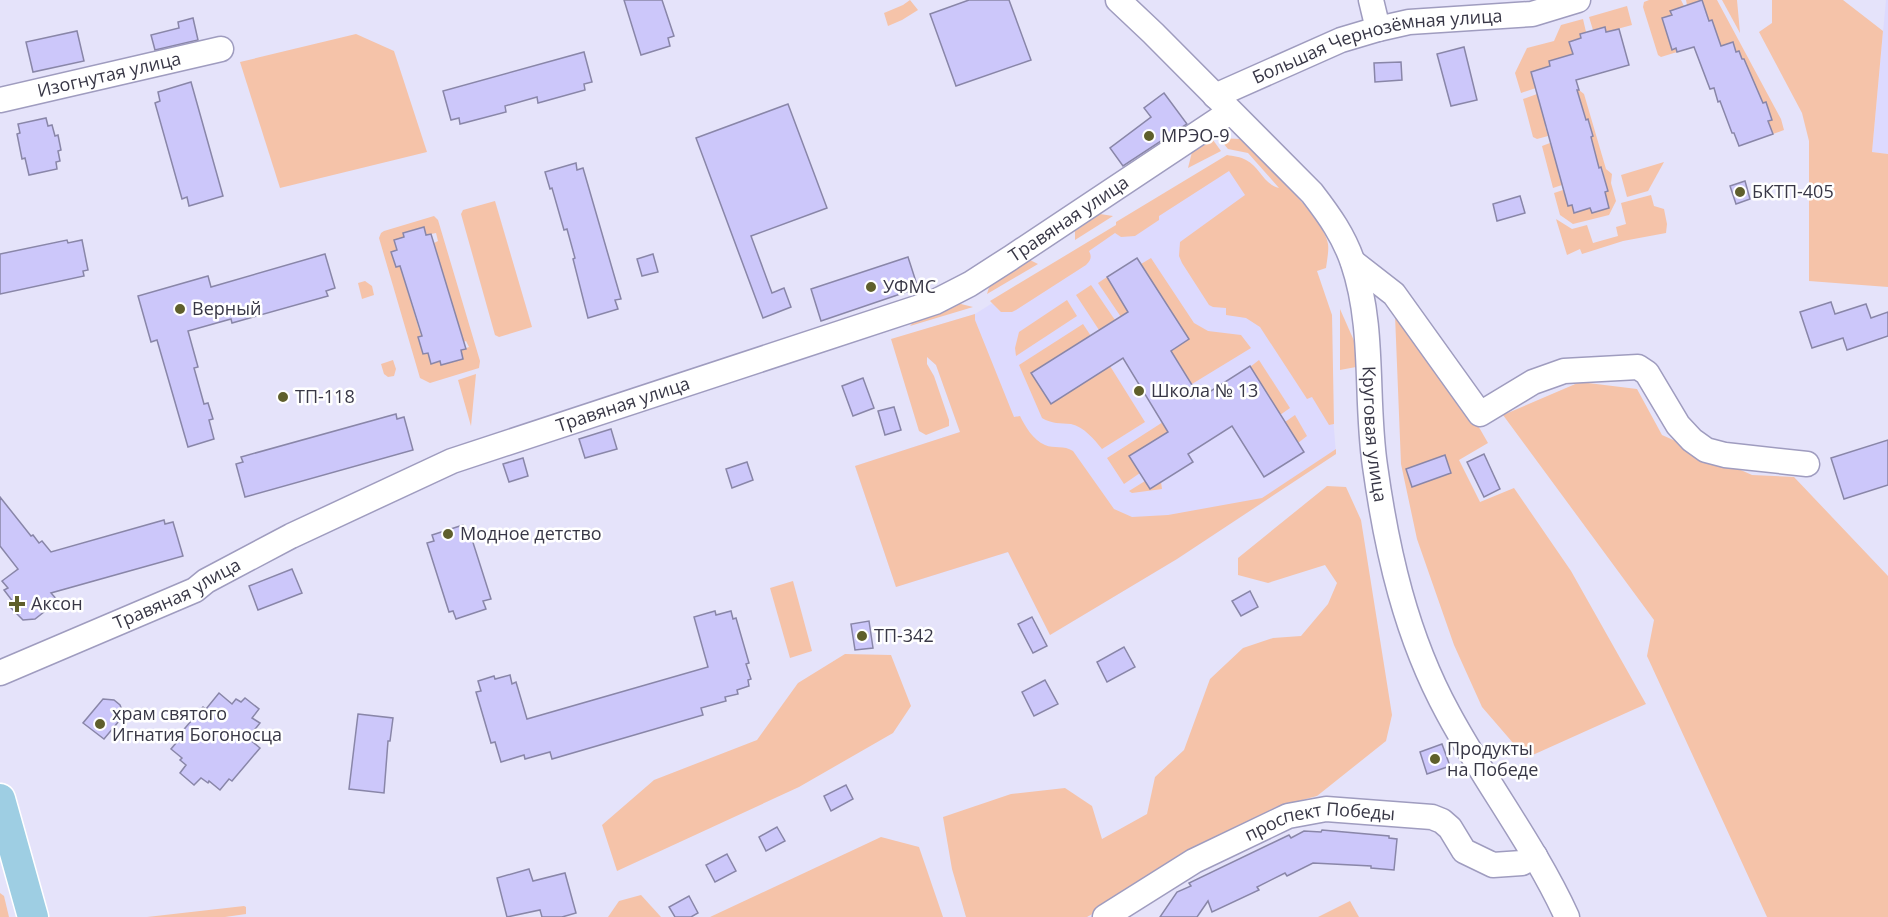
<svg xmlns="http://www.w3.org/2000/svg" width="1888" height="917" viewBox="0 0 1888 917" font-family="'Open Sans',sans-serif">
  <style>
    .built { fill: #dddafe }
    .green { fill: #f5c3a9; fill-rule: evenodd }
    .building { fill: #ccc7fa; stroke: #8986a8; stroke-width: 1.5 }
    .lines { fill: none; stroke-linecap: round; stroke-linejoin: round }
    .minor-casing { stroke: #9f9cbf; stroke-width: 27 }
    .major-casing { stroke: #fff; stroke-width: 33 }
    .minor { stroke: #fff; stroke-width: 24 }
    .major { stroke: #9ecee3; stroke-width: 30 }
    .poi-dot { fill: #5f5f2c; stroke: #fff; stroke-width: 2 }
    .labels { text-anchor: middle; stroke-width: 5; stroke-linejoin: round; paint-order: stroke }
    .street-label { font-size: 18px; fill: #383746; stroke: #fff }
    .poi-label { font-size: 18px; fill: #383746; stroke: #fff; text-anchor: start }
  </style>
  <rect width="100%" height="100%" fill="#e5e3fa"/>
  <g class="built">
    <polygon points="1886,0 1888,0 1888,154 1872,152"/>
    <polygon points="1235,164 1332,315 1333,416 1336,454 1177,559 1050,635 1008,552 896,587 855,466 960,432 936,365 926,356 916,332 975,314 1085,245"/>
  </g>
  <g class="green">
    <polygon points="910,0 918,10 902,20 888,26 884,13 903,5"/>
    <polygon points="1649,0 1681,0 1684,6 1671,11 1672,15 1662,18 1672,49 1676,48 1677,52 1661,57 1658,55 1643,7 1644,2"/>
    <polygon points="1686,0 1717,0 1781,119 1784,130 1773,134 1768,121 1772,120 1766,102 1763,103 1744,59 1742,59 1739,51 1736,52 1733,42 1721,46 1712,21 1709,21 1702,0 1687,5"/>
    <polygon points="1722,0 1737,0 1740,33"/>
    <polygon points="1772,0 1843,0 1883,31 1872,152 1888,154 1888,287 1809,281 1809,141 1802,113 1759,32 1772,23"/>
    <polygon points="1627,6 1632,25 1606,32 1604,27 1593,30 1589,17"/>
    <polygon points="1583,19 1586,32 1581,34 1581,38 1569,42 1573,54 1549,61 1550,66 1531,72 1536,88 1521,93 1515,73 1527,48 1554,41 1561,25"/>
    <polygon points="356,34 394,51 427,152 280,188 240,62"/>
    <polygon points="1577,90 1579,90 1584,94 1606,169 1612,174 1611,183 1616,201 1609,215 1573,224 1560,215 1554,193 1563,190 1568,206 1572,205 1574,213 1590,208 1592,213 1609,207 1605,192 1608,191 1602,168 1599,168 1589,137 1593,136 1589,120 1586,120 1584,112 1581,112"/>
    <polygon points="1537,94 1548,125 1545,126 1548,136 1537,139 1533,137 1523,99"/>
    <path d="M1219,138L1240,139C1260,158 1325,219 1328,244C1329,251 1327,260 1326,268L1317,271L1332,315L1334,424L1329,425L1312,397L1307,399L1260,327L1246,318L1226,315V308L1213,307L1209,305L1182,263L1179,256L1180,242L1245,195L1229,171L1159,216V220L1135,236L1121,237L1115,233L1089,251C1092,257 1091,260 1086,265L1016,310L1012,312H1001L990,301L1116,225V222L1227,155C1233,156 1241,157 1246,160C1260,167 1263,184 1279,188L1248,153L1228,149Z"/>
    <polygon points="1213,140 1221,151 1188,168 1192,152"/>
    <polygon points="1550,143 1552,151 1559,149 1565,170 1558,173 1562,185 1553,188 1542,146"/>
    <polygon points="1664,162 1648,191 1627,197 1621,175"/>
    <polygon points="1651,195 1654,206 1664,209 1667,224 1666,233 1623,241 1582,254 1580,249 1567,255 1556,219 1572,229 1587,225 1593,243 1618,236 1616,227 1626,224 1621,203"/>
    <polygon points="495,201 532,327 499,337 495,335 461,214 463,210"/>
    <polygon points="1100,214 1113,216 1075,240 1075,231"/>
    <path d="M434,216L438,220L480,361L479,368L430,383L420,378L379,238L381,233L384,231ZM423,227L426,235L436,233L438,241L434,243L463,342L466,341L469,347L461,350L463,359L441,365L440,361L431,364L428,353L423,354L418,338L421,336L400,266L391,252L397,250L394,240L404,237L403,233Z"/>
    <polygon points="1151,258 1194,323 1208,331 1241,335 1251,348 1192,384 1171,351 1189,339 1141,264"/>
    <polygon points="1030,260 1038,264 987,294 990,284"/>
    <polygon points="1107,277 1128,312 1121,317 1098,283"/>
    <polygon points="365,281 372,286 374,295 362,299 358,283"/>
    <polygon points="1091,285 1115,320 1099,330 1076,295"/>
    <polygon points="1067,300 1077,316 1016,356 1015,348 1019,332"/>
    <polygon points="957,303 973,307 910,326 915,320"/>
    <polygon points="1340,309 1355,343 1356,367 1340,370"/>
    <path d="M975,314V320L1014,417L1020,416C1025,426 1033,440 1045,445C1054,449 1064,445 1073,451L1114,509L1132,517L1168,515L1262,498L1336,449V454L1177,559L1050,635L1008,552L896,587L855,466L960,432L936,365L927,357V364L934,376L949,420V426L926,435L919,431L891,339Z"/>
    <polygon points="1395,315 1480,429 1488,443 1459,460 1480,502 1514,488 1571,571 1646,704 1526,758 1482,707 1454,645 1417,539 1401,464"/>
    <path d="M1083,324L1091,336L1032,373L1051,403L1110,366L1145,422L1102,449C1094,439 1084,427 1071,424C1060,423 1052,424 1042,418L1019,365Z"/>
    <polygon points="393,360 396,369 394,376 388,377 384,374 381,364"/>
    <polygon points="1259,360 1290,408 1280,415 1250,367"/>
    <polygon points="476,374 471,426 458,380"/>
    <polygon points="1580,382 1637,389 1662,435 1752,475 1794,477 1888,576 1888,917 1767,917 1647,656 1654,620 1503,415"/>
    <polygon points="1295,415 1307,436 1298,443 1285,422"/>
    <polygon points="1163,422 1169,432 1130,457 1140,473 1124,484 1107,458"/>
    <polygon points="1145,481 1150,489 1161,482 1162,489 1132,493 1129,491"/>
    <polygon points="1327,486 1346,487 1361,520 1392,715 1386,741 1317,796 1276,807 1167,866 1142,886 1087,917 966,917 952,869 943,817 1011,794 1065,788 1092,806 1102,839 1147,814 1155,777 1184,750 1210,679 1243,648 1273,638 1301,636 1328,604 1337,583 1325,565 1268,583 1238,575 1238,558"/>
    <polygon points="793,581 812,651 790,658 770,588"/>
    <polygon points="845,654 891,655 911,706 893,733 799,787 617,871 602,825 654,780 757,740 798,683"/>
    <polygon points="881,837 919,847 943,917 710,917"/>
    <polygon points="0,893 4,896 9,917 0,917"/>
    <polygon points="641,895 661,917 608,917 619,901"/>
    <polygon points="1350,901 1359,917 1318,917"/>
    <polygon points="244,906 246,907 246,914 225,917 147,917"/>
  </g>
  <g class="building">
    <polygon points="624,0 662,0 674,36 668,38 670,46 641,55"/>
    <polygon points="969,0 1009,0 1031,60 956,86 930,14"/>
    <polygon points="1702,0 1709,21 1712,20 1721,46 1733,42 1736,52 1739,51 1742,59 1744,59 1763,103 1766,102 1772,120 1768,121 1773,134 1739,146 1734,133 1732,133 1720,101 1718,102 1714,88 1710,89 1694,47 1677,52 1676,48 1672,50 1662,18 1672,15 1670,11"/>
    <polygon points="193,18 198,40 155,50 151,35 179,28 178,22"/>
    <polygon points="1605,27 1606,32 1619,29 1629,65 1576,80 1579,90 1577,90 1586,120 1588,119 1593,136 1591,137 1599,168 1601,167 1608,191 1605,192 1609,208 1592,213 1590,208 1574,213 1572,205 1568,206 1531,72 1550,66 1549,61 1573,54 1569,42 1581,38 1580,34"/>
    <polygon points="77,31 84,61 33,72 26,42"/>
    <polygon points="1464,47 1477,100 1451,106 1437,54"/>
    <polygon points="584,52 592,82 584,84 585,90 538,103 537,97 505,106 506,112 460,124 459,118 451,120 443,91"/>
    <polygon points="1401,62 1402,80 1375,82 1374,63"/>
    <polygon points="191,82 223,196 189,206 187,197 182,199 155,103 160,101 158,92"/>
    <polygon points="1164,93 1187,124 1123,166 1110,148 1151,117 1144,108"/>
    <polygon points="788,104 827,208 751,236 772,293 784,288 791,307 763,318 696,138"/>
    <polygon points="46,118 48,126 52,125 55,136 58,135 61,150 58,151 60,161 56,162 57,169 29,175 25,158 22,159 17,134 20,133 18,124"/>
    <polygon points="576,163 577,170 583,168 621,299 615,300 618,309 588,318 573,259 575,258 567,229 564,230 552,188 550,189 545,172"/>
    <polygon points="1745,181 1750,199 1736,204 1730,186"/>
    <polygon points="1520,196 1525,213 1497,221 1493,204"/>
    <polygon points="424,227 426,235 431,234 466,349 461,350 463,359 441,365 440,361 431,364 428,353 423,354 418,337 422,336 400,266 396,267 391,252 397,250 394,240 404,237 403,233"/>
    <polygon points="67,240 68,243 82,240 88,270 83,271 84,276 0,294 0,254"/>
    <polygon points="325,254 335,288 326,291 328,296 232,323 231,319 188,331 198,367 194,368 204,404 208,403 213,419 209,420 214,439 188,447 157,340 151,342 138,296 208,276 211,287"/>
    <polygon points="653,254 658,272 642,276 637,259"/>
    <polygon points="908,257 918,288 821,321 811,289"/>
    <polygon points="1137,258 1189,339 1171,351 1200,398 1250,366 1304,452 1264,477 1232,426 1188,454 1193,462 1150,489 1129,456 1168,432 1123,358 1051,404 1031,373 1128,312 1107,277"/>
    <polygon points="1831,302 1835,314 1866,304 1871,318 1888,312 1888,336 1847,350 1843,338 1812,348 1800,312"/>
    <polygon points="863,378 874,408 853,416 842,386"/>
    <polygon points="894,407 901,430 885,435 878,411"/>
    <polygon points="396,414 397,419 404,417 413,450 245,497 236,464 243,462 241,457"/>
    <polygon points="611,429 617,449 585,458 579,439"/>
    <polygon points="1888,440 1888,485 1844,499 1831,458"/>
    <polygon points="1484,454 1500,489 1484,497 1467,462"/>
    <polygon points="1445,455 1451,473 1412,487 1406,469"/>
    <polygon points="523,458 528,476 509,482 503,464"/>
    <polygon points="747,462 753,480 732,488 726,469"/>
    <polygon points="0,497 31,536 33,535 39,543 42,541 51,552 164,520 165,524 173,522 183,556 51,593 58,601 35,619 23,620 9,606 14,603 4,590 8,588 2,581 18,569 0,546"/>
    <polygon points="463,525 465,532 469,530 491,599 483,601 486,609 456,619 453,611 449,612 427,543 434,541 432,535"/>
    <polygon points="292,569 302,593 258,610 249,586"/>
    <polygon points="1250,591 1258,607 1241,616 1232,601"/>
    <polygon points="715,611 716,615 731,611 733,619 736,618 749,663 746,664 751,679 748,680 749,686 737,690 738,694 725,697 726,701 701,708 703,715 552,759 550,752 525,759 524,755 501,762 495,742 491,743 476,692 481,691 478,681 494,676 495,679 510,675 512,684 516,682 527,719 708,667 694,617"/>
    <polygon points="1032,617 1047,646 1033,653 1018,624"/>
    <polygon points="869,621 873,648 855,650 851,624"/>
    <polygon points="1124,647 1135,667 1107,682 1097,662"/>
    <polygon points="1045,680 1058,704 1034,716 1022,692"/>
    <polygon points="219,693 232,704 236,699 241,702 245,698 259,709 252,718 260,723 248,738 260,748 232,781 229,779 220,790 209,781 208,783 201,778 194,785 180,773 186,765 180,760 182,758 171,749 182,736 180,734 203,707 206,709"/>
    <polygon points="103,699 114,700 120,705 124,715 104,739 83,723"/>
    <polygon points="358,714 393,718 390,741 388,741 384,793 349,789"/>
    <polygon points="1442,744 1450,766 1427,774 1420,752"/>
    <polygon points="846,785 853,799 831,811 824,796"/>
    <polygon points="777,827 785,841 766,851 759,837"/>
    <polygon points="1322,830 1389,836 1389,838 1397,839 1394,870 1371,868 1371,866 1313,863 1287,876 1285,873 1257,887 1259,890 1212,912 1208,901 1197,917 1160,917 1177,892 1191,886 1189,883 1289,835 1291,838 1304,831 1321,832"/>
    <polygon points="727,854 736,871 715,882 706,865"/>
    <polygon points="529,869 533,881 565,873 576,913 562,917 542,917 540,910 507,917 497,878"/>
    <polygon points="689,896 698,913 691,917 675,917 669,907"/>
  </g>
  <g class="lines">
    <defs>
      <g id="minor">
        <path id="s1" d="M1118,0L1153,33L1312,193C1329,215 1344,236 1353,263C1375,328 1365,399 1375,466C1387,552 1406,636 1448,713C1485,782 1534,845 1567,917"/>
        <polyline points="1371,0 1378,29"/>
        <path id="s2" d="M1215,96L1341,40L1378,29L1409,22L1532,14L1578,0"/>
        <path id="s3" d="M0,100L221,49"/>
        <polyline points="1353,262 1394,294 1480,414 1533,382 1564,371 1638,367 1647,373 1678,425 1692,440 1706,450 1725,455 1807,464"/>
        <path id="s4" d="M0,673L195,590L206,581L291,536L452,461L935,302L970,284L1012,257L1230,112"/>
        <path id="s5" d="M1105,917L1194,861L1288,816L1326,809L1432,817L1442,821L1450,828L1464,851L1493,865L1522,863L1535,856"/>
      </g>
      <polyline id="major" points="0,799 33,917"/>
    </defs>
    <use href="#minor" class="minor-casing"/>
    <use href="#major" class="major-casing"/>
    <use href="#minor" class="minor"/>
    <use href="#major" class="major"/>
  </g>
  <g class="poi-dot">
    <circle cx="1149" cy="136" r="6"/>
    <circle cx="1740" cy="192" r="6"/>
    <circle cx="871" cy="287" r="6"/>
    <circle cx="180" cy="309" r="6"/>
    <circle cx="1139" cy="391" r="6"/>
    <circle cx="283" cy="397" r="6"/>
    <circle cx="448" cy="534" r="6"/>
    <path d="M14 595h6v6h6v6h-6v6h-6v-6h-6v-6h6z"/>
    <circle cx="862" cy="636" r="6"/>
    <circle cx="100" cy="724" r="6"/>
    <circle cx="1435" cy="759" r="6"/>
  </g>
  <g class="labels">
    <g class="street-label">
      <text dy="6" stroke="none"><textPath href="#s2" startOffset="172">Большая Чернозёмная улица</textPath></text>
      <text dy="6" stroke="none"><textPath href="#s3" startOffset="112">Изогнутая улица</textPath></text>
      <text dy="6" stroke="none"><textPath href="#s4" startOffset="1166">Травяная улица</textPath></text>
      <text dy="6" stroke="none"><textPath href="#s4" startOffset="680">Травяная улица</textPath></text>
      <text dy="6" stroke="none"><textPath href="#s1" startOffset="528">Круговая улица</textPath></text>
      <text dy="6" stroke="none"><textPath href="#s4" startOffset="194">Травяная улица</textPath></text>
      <text dy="6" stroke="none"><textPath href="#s5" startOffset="240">проспект Победы</textPath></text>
    </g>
    <g class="poi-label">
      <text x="1161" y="142">МРЭО-9</text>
      <text x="1752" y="198">БКТП-405</text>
      <text x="883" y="293">УФМС</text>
      <text x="192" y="315">Верный</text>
      <text x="1151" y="397">Школа № 13</text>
      <text x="295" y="403">ТП-118</text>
      <text x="460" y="540">Модное детство</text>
      <text x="31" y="610">Аксон</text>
      <text x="874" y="642">ТП-342</text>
      <text x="112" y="720">храм святого<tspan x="112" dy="21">Игнатия Богоносца</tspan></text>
      <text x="1447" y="755">Продукты<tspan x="1447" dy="21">на Победе</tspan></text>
    </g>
  </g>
</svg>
